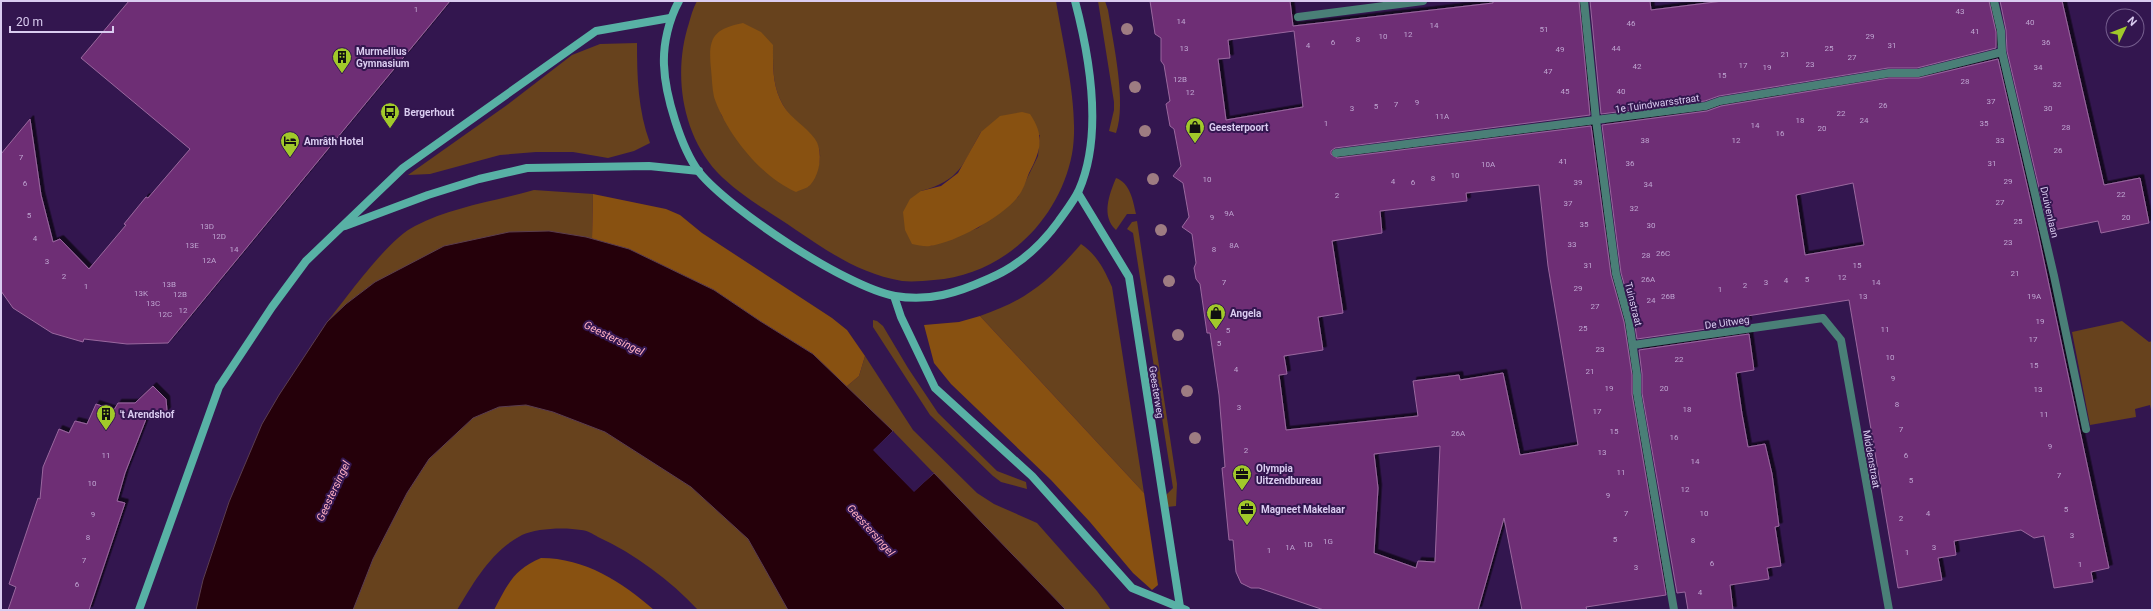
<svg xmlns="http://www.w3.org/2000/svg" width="2153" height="611" viewBox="0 0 2153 611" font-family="Roboto,sans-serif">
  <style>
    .green { fill: #67421d; fill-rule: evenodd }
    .forest { fill: #885111 }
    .water { fill: #25000a; stroke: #5b3d4f }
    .pier { fill: #33164f }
    .building { fill: #6e2f74; stroke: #9a679f; fill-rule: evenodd; filter: url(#shadow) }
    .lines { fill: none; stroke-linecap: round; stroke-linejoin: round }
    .street { stroke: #4a7f77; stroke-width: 8 }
    .secondary { stroke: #58b1a5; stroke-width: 8 }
    .tree { fill: #9e7c82 }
    .labels { text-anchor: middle; stroke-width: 4; stroke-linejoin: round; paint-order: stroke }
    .number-label { font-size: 8px; fill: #bfa5d1 }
    .poi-label { font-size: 10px; font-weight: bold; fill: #daccf0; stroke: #33164f; text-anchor: start }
    .street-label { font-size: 10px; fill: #daccf0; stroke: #33164f }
    .water-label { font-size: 11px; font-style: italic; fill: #fdaec1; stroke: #33164f }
  </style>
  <defs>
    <filter id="shadow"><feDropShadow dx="3.5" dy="-3.5" stdDeviation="0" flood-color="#0009"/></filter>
  </defs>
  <rect width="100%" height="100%" fill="#33164f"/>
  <g class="green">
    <path d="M697,1H1056C1063,45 1080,111 1072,154C1059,221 1003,275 934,280C924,281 912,282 902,281C861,274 830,253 796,230C770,212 739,195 717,172C681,132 673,72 689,23C691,16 693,8 697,1ZM773,45C773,66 772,86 783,105C803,140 839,137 808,187L757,163L722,116L714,95ZM981,132L1040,135L1038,156L1018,197L978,228L930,246L921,191C961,180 962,165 981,132Z"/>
    <path d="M1098,1H1105L1108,10C1113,42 1127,103 1116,133L1109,131L1114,110V102Z"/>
    <path d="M637,43C637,78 638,110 650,143L634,151L608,158L573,152H536L500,155L430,174L408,175L507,105L572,55L600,44Z"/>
    <path d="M1116,178C1130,183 1133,200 1136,214H1127L1116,230C1101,216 1109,195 1116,178Z"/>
    <path d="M534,190L593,194L592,239L549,231L375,282L346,304L327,322C347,297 388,239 415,226C451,207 495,201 534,190Z"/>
    <polygon points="1137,221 1177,484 1176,506 1167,507 1164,497 1173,488 1133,233 1127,229 1132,222"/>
    <path d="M1081,244C1097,255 1104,269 1112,287L1144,493L980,316C1027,300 1049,281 1081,244Z"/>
    <polygon points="873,320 877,321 883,326 908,368 938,413 997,471 1026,482 1027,489 1001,482 993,476 930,415 873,327"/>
    <polygon points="2122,321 2149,342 2152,341 2152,414 2150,405 2135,409 2136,417 2090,425 2072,332"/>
    <polygon points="865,356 913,430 977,493 994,504 1037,523 1097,591 1111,610 1066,610 893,431 846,387 859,376"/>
    <path d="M526,405L553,412L605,432L691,487L748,539L788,610H698C670,580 635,554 598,537C593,534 587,530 581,530C566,527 536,528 522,535C491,551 474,582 457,610H353L373,559L407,493L429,459L473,418L499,407Z"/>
  </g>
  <g class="forest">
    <path d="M743,23L761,32L773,45C773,66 772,86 783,105C791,119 806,126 815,139C824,151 820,177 808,187C805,189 799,190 796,192C761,177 726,133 714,97C712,88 712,78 711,69C708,39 712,29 743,23Z"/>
    <path d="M1022,112L1030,114C1045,136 1041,150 1029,173C1026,181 1023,191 1017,198C1000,218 956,242 930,246C925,247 918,245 912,244L905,230L903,212L910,199L921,191L941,186L958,173L981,132L1000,116Z"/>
    <polygon points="593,194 666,209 680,215 702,233 832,318 847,330 865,356 859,376 846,387 813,354 760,321 714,290 629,249 592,239"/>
    <polygon points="980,316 1144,493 1158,585 1152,590 1133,573 1090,522 1051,480 951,384 934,363 924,325 959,322"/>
    <path d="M541,558C585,558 622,582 654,610H494C508,584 513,570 541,558Z"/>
  </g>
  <polygon class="water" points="549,231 586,237 629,249 714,290 760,321 813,354 893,431 874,450 914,491 934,473 1066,610 788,610 748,539 691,487 605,432 553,412 526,405 499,407 473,418 429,459 407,493 373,559 353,610 196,610 203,580 229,502 262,424 279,395 327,322 346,304 375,282 444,246 509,232"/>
  <polygon class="pier" points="893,431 894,432 876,450 914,489 932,472 934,473 914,492 873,450"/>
  <g class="building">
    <polygon points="129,1 450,1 168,343 127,344 84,339 83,342 52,333 13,308 1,291 1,154 30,119 41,195 53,242 60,239 89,269 126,225 124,224 146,197 148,198 190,149 81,58"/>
    <path d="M1150,1H1290L1293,26L1493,3V1H1579L1590,115L1335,148L1331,151V154L1337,158L1591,126L1611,275L1624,322L1632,375V394L1666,595L1586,607L1587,610H1522L1504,518L1478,610H1324L1259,588H1251L1241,583L1236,572L1233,540H1229L1222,468L1225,467L1219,395L1210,333H1207L1200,284L1196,279L1194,268L1196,263L1192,234L1182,227L1189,217L1183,183L1173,176L1181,166L1174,129L1170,126L1166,104L1170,101L1164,65L1161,61V38L1155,34ZM1294,31L1303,107L1226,120L1218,59L1230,58L1228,40ZM1539,185L1548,266L1578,445L1520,455L1503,373L1460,380L1459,375L1413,381L1418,416L1286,430L1279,375L1287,374L1284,356L1323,350L1318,317L1343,313L1332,241L1382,233L1380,211L1467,201L1466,193ZM1440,446L1435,562L1418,561L1416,568L1374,553L1378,488L1374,454Z"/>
    <polygon points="1590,1 1650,1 1651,10 1723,1 1989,1 1996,32 1996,48 1917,68 1888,68 1719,96 1705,101 1601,114"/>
    <polygon points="2000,1 2062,1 2104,185 2140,178 2149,223 2101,233 2098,221 2049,231 2007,51 2006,30"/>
    <path d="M1998,59L2038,233L2109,568L2091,572L2093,582L2054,588L2044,536L2034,538L2021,530L1954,541L1956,555L1938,558L1942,580L1898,588L1849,300L1747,316L1748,323L1637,339L1634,320L1621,273L1602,125L1707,111L1721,106L1889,78H1919ZM1853,183L1864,245L1805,255L1796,195Z"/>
    <polygon points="1749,334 1754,370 1736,373 1742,414 1748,447 1765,444 1772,474 1779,526 1775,527 1781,566 1767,568 1769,579 1730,585 1733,610 1688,610 1685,592 1677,593 1642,393 1642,374 1639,350"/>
    <polygon points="153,386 166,399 167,411 159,419 146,419 125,473 117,501 125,503 89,610 8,610 16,587 9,584 38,498 40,499 43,467 59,429 69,433 75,421 87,424 96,404 114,410 118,403 135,403"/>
  </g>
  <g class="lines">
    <g class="street">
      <polyline points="1584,1 1596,120 1616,274 1629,321 1637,375 1637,393 1674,610"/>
      <polyline points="1994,1 2001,31 2002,52 2054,276 2086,429"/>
      <polyline points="1298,17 1423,1"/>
      <polyline points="1336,153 1706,106 1720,101 1889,73 1918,73 2002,52"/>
      <polyline points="1633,345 1823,318 1841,340 1889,610"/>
    </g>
    <g class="secondary">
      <path d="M679,1C669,19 663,44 664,65C665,95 681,148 699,172C730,210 846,287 895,296C929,302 957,293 988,279C1017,267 1039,248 1058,222C1065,212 1074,201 1079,190C1103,135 1090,58 1075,1"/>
      <polyline points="1078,193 1129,277 1180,607"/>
      <polyline points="345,226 428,195 479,179 527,168 649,166 699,171"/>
      <polyline points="894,296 901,317 935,388 1032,476 1132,588 1186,610"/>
      <polyline points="139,610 219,387 272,307 306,261 403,168 596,31 670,18"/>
    </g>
  </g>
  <g class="tree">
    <circle cx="1127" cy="29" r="6"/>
    <circle cx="1135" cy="87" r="6"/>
    <circle cx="1145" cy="131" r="6"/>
    <circle cx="1153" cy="179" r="6"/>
    <circle cx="1161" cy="230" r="6"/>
    <circle cx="1169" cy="281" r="6"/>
    <circle cx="1178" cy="335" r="6"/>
    <circle cx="1187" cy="391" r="6"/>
    <circle cx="1195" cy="438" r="6"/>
  </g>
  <defs>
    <symbol id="building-pin" viewBox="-11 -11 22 30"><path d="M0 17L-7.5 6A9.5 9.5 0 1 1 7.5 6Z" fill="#a1c92a" stroke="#33164f"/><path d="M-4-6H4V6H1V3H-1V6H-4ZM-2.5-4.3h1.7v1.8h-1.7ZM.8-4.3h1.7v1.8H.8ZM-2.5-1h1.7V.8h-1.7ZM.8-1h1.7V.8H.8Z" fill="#111"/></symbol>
    <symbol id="bus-pin" viewBox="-11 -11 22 30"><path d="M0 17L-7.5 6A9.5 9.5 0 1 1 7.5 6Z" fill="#a1c92a" stroke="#33164f"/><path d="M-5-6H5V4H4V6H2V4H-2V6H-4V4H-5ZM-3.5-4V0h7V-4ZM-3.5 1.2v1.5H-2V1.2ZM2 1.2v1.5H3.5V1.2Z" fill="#111"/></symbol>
    <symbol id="shop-pin" viewBox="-11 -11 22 30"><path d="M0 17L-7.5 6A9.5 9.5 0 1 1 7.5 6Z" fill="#a1c92a" stroke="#33164f"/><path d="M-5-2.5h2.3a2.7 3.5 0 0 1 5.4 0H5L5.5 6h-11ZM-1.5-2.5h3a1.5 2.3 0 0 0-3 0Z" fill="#111"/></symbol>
    <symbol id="hotel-pin" viewBox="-11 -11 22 30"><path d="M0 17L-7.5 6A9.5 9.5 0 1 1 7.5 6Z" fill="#a1c92a" stroke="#33164f"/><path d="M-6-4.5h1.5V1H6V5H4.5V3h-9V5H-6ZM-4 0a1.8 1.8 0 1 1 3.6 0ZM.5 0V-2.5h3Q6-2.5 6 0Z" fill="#111"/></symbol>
    <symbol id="office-pin" viewBox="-11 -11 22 30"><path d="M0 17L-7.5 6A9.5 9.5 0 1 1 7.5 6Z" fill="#a1c92a" stroke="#33164f"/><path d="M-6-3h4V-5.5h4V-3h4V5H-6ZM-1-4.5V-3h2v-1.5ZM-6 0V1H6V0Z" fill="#111"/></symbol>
  </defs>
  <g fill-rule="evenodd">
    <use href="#building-pin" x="331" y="46" width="22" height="30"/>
    <use href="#bus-pin" x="379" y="101" width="22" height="30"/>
    <use href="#shop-pin" x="1184" y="116" width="22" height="30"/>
    <use href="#hotel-pin" x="279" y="130" width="22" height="30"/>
    <use href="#shop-pin" x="1205" y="302" width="22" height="30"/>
    <use href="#building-pin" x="95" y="403" width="22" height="30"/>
    <use href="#office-pin" x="1231" y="463" width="22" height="30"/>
    <use href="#office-pin" x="1236" y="498" width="22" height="30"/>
  </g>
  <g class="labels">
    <g class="number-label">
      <text x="416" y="12">1</text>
      <text x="1960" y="14">43</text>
      <text x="1181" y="24">14</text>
      <text x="2030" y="25">40</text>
      <text x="1631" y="26">46</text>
      <text x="1434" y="28">14</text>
      <text x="1544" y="32">51</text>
      <text x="1975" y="34">41</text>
      <text x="1408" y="37">12</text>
      <text x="1383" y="39">10</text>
      <text x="1870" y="39">29</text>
      <text x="1358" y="42">8</text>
      <text x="1333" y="45">6</text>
      <text x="2046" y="45">36</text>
      <text x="1308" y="48">4</text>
      <text x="1892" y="48">31</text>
      <text x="1184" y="51">13</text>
      <text x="1616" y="51">44</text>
      <text x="1829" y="51">25</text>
      <text x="1560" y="52">49</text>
      <text x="1785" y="57">21</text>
      <text x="1852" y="60">27</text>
      <text x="1810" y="67">23</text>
      <text x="1743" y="68">17</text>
      <text x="1637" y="69">42</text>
      <text x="1767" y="70">19</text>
      <text x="2038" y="70">34</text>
      <text x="1548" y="74">47</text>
      <text x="1722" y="78">15</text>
      <text x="1180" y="82">12B</text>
      <text x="1965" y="84">28</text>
      <text x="2057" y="87">32</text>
      <text x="1565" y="94">45</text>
      <text x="1621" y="94">40</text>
      <text x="1190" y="95">12</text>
      <text x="1991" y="104">37</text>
      <text x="1417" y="105">9</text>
      <text x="1396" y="107">7</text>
      <text x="1883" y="108">26</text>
      <text x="1376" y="109">5</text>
      <text x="1352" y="111">3</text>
      <text x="2048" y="111">30</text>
      <text x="1841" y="116">22</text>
      <text x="1442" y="119">11A</text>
      <text x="1800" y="123">18</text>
      <text x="1864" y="123">24</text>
      <text x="1326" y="126">1</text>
      <text x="1984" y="126">35</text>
      <text x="1755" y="128">14</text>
      <text x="2066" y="130">28</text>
      <text x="1822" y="131">20</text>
      <text x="1780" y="136">16</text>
      <text x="1645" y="143">38</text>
      <text x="1736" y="143">12</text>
      <text x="2000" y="143">33</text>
      <text x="2058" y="153">26</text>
      <text x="21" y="160">7</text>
      <text x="1563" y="164">41</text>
      <text x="1630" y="166">36</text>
      <text x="1992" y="166">31</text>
      <text x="1488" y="167">10A</text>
      <text x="1455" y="178">10</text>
      <text x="1433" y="181">8</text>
      <text x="1207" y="182">10</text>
      <text x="1393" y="184">4</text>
      <text x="2008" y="184">29</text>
      <text x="1413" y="185">6</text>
      <text x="1578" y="185">39</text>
      <text x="25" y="186">6</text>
      <text x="1648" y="187">34</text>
      <text x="2121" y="197">22</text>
      <text x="1337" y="198">2</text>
      <text x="2000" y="205">27</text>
      <text x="1568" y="206">37</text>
      <text x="1634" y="211">32</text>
      <text x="1229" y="216">9A</text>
      <text x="29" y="218">5</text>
      <text x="1212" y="220">9</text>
      <text x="2126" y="220">20</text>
      <text x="2018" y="224">25</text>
      <text x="1584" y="227">35</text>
      <text x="1651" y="228">30</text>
      <text x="207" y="229">13D</text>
      <text x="219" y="239">12D</text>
      <text x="35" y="241">4</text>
      <text x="2008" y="245">23</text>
      <text x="1572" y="247">33</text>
      <text x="192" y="248">13E</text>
      <text x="1234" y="248">8A</text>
      <text x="234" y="252">14</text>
      <text x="1214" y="252">8</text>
      <text x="1663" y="256">26C</text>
      <text x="1646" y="258">28</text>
      <text x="209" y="263">12A</text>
      <text x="47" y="264">3</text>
      <text x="1588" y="268">31</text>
      <text x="1857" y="268">15</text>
      <text x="2015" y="276">21</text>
      <text x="64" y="279">2</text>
      <text x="1842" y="280">12</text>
      <text x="1648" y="282">26A</text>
      <text x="1807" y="282">5</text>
      <text x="1786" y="283">4</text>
      <text x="1224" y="285">7</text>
      <text x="1766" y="285">3</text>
      <text x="1876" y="285">14</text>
      <text x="169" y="287">13B</text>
      <text x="1745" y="288">2</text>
      <text x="86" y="289">1</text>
      <text x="1578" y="291">29</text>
      <text x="1720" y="292">1</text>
      <text x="141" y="296">13K</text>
      <text x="180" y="297">12B</text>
      <text x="1668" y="299">26B</text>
      <text x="1863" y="299">13</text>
      <text x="2034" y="299">19A</text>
      <text x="1651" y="303">24</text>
      <text x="153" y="306">13C</text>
      <text x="1595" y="309">27</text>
      <text x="183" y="313">12</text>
      <text x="165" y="317">12C</text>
      <text x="2040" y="324">19</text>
      <text x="1583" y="331">25</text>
      <text x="1885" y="332">11</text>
      <text x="1228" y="333">5</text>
      <text x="2033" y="342">17</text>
      <text x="1219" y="346">5</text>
      <text x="1600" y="352">23</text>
      <text x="1890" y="360">10</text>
      <text x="1679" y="362">22</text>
      <text x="2034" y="368">15</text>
      <text x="1236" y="372">4</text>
      <text x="1590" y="374">21</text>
      <text x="1893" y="381">9</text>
      <text x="1609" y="391">19</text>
      <text x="1664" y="391">20</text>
      <text x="2038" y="392">13</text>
      <text x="1897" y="407">8</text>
      <text x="1239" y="410">3</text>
      <text x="1687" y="412">18</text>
      <text x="1597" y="414">17</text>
      <text x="2044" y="417">11</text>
      <text x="1901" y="432">7</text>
      <text x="1614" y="434">15</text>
      <text x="1458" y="436">26A</text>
      <text x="1674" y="440">16</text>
      <text x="2050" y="449">9</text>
      <text x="1246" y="453">2</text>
      <text x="1602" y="455">13</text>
      <text x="106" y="458">11</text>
      <text x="1906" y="458">6</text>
      <text x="1695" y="464">14</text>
      <text x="1621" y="475">11</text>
      <text x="2059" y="478">7</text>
      <text x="1911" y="483">5</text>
      <text x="92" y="486">10</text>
      <text x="1685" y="492">12</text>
      <text x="1608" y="498">9</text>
      <text x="2066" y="512">5</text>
      <text x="1626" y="516">7</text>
      <text x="1704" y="516">10</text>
      <text x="1928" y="516">4</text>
      <text x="93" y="517">9</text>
      <text x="1901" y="521">2</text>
      <text x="2072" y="538">3</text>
      <text x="88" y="540">8</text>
      <text x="1615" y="542">5</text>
      <text x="1693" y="543">8</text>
      <text x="1328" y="544">1G</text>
      <text x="1308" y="547">1D</text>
      <text x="1290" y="550">1A</text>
      <text x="1934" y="550">3</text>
      <text x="1269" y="553">1</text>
      <text x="1907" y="555">1</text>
      <text x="84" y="563">7</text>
      <text x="1712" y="566">6</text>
      <text x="2080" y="567">1</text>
      <text x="1636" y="570">3</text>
      <text x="77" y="587">6</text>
      <text x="1700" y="595">4</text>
    </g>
    <g class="poi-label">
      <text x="356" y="55">Murmellius<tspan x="356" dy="12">Gymnasium</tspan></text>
      <text x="404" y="116">Bergerhout</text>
      <text x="1209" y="131">Geesterpoort</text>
      <text x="304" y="145">Amrâth Hotel</text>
      <text x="1230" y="317">Angela</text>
      <text x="120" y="418">'t Arendshof</text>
      <text x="1256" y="472">Olympia<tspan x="1256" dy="12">Uitzendbureau</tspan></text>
      <text x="1261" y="513">Magneet Makelaar</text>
    </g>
    <g class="street-label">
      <text transform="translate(1657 103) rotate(-8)" y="4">1e Tuindwarsstraat</text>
      <text transform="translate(2050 212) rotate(77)" y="4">Druivenlaan</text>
      <text transform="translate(1634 304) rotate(76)" y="4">Tuinstraat</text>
      <text transform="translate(1727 322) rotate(-8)" y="4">De Uitweg</text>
      <text transform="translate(1157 392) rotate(81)" y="4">Geesterweg</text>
      <text transform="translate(1872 459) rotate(80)" y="4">Middenstraat</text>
    </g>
    <g class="water-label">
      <text transform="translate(614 338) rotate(26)" y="4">Geestersingel</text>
      <text transform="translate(333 491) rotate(-65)" y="4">Geestersingel</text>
      <text transform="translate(871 530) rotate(48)" y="4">Geestersingel</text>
    </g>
  </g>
  <rect width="2153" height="611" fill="none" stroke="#daccf0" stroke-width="4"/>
  <g transform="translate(2125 28) rotate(47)"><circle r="19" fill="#33164f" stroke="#765f8f"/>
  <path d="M0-3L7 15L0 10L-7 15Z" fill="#a1c92a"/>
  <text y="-6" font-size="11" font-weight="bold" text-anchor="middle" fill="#daccf0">N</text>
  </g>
  <path d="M10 26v6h103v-6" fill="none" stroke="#daccf0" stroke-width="2"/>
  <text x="16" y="26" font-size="12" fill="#daccf0" stroke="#33164f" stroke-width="3" paint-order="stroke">20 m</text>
</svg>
